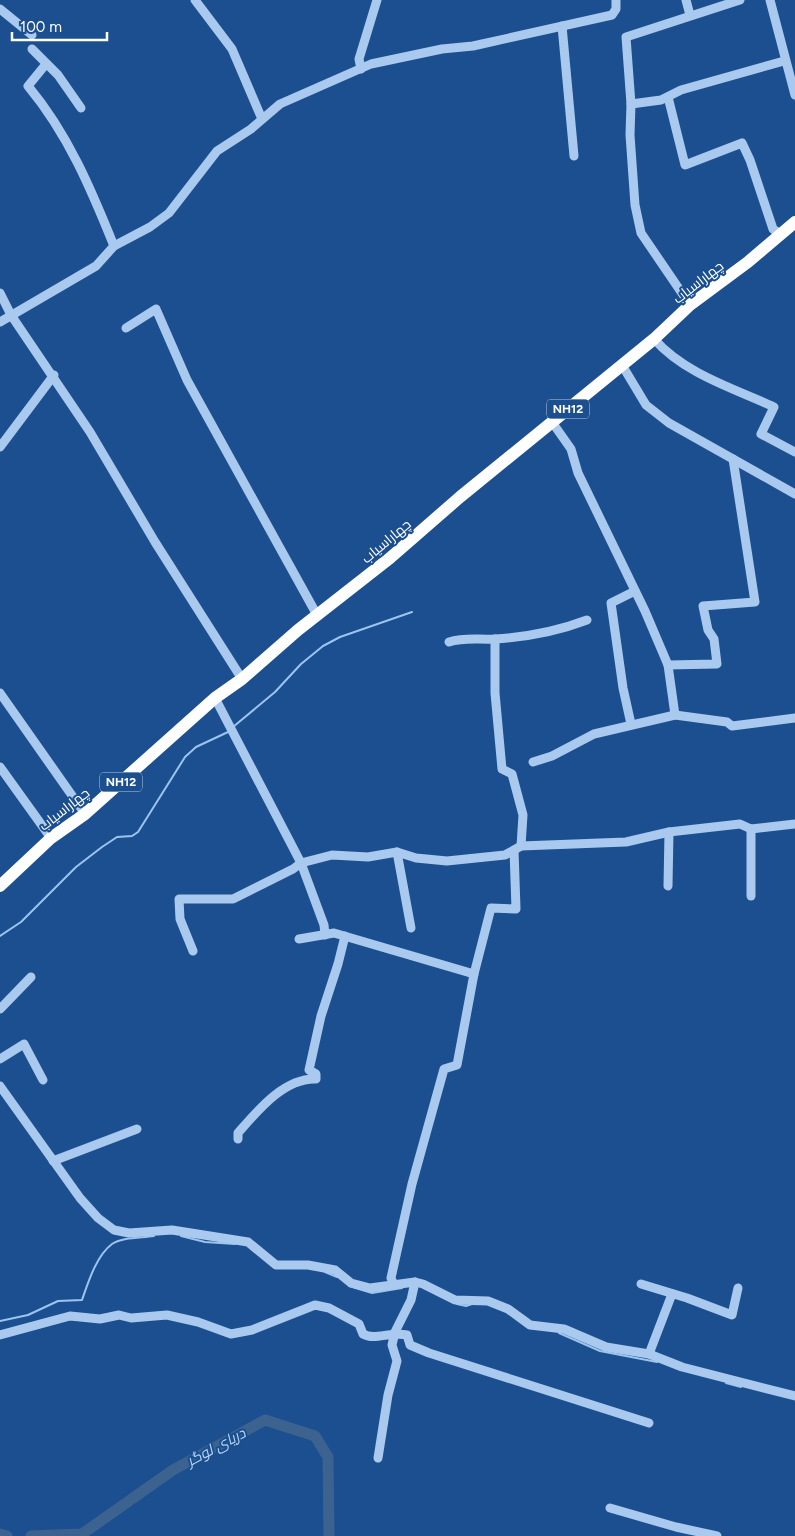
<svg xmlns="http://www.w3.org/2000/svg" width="795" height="1536" viewBox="0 0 795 1536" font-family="Figtree,Cairo,sans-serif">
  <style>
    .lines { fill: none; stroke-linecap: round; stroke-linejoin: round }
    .stream { stroke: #9cc4f0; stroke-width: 2 }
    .river { stroke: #3c6290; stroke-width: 11 }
    .minor { stroke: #a9c9ee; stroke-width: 9 }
    .highway { stroke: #fff; stroke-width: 12 }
    .labels { text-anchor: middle; stroke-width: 4; stroke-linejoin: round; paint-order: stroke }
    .shield { fill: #1b4f8f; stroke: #bbcadd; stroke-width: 1 }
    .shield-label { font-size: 12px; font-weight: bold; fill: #fff }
    .street-label { font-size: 14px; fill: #fff; stroke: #1b4f8f }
    .water-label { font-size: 15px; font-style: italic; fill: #b5d3f5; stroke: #1b4f8f }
  </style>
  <rect width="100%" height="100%" fill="#1b4f8f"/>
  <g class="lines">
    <g class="stream">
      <polyline points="233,727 275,692 301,664 323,646 340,637 412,612"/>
      <polyline points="0,936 21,922 76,867 102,847 117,837 132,836 138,832 185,757 196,747 228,732"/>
      <polyline points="181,1236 205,1242 235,1244"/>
      <polyline points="325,1272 337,1277"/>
      <polyline points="349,1286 372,1293 402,1288"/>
      <polyline points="457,1304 466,1306 472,1304"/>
      <path d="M0,1321L28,1315L58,1301L82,1300C88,1283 96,1256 112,1244C123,1237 141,1238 154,1236"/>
      <polyline points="559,1333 600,1351 657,1362"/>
      <polyline points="726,1383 741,1387"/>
    </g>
    <g class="river">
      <polyline points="0,1534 7,1536"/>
      <polyline points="31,1536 82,1534 173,1470 265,1420 315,1436 328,1457 329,1536"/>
    </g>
    <g class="minor">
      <polyline points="195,0 232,49 262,119"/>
      <polyline points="686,0 690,15"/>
      <polyline points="770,0 795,95"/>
      <polyline points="0,9 32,35"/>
      <polyline points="562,26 574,156"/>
      <polyline points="32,49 58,75 81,108"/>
      <path d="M46,64L28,86C68,134 91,189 114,246"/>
      <polyline points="361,69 359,59 377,0"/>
      <polyline points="668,97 685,165 742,143 750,160 773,229 780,234"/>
      <polyline points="631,104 661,100 681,90 784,61"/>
      <polyline points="0,293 11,315 90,432 155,542 242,679"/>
      <polyline points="690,305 641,233 635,205 630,135 631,104 626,37 740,0"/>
      <polyline points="0,322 96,266 114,246 150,227 169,213 217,151 251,129 280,104 371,64 442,49 473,46 612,15 616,9 616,0"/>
      <polyline points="126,328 156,309 187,380 317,615"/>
      <path d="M654,339C685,374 733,388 774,407L761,434L795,452"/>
      <polyline points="622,365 646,405 669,423 795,494"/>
      <polyline points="552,422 571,449 578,473 645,611 668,665 675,715"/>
      <polyline points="0,447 54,375"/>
      <polyline points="495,639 495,693 502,769 512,774 523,815 521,846"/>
      <path d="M449,642C465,637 479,640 495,639C527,637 558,631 587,620"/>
      <polyline points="668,665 717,664 714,639 708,630 703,606 755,602 733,459"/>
      <polyline points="0,693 85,814"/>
      <polyline points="215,698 301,863 324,925 325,935"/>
      <polyline points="631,724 623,688 611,603 635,591"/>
      <polyline points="533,762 552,756 594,734 675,715 727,722 732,726 795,718"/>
      <polyline points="0,767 51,838"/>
      <polyline points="751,829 751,896"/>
      <polyline points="397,852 411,928"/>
      <polyline points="668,886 669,832"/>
      <polyline points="299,939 334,933 474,974"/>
      <polyline points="193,951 180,919 179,899 233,899 293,869 301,863 332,855 368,857 397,852 416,858 447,861 505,855 521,846 626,842 669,832 740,824 751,829 795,824"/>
      <polyline points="0,1009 31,977"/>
      <polyline points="0,1059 24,1044 43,1080"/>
      <polyline points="0,1086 80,1198 98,1218 114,1230 129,1233 172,1230 248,1242 276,1265 308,1265 335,1270 351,1283 370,1288 415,1282 423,1284 455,1300 488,1301 508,1309 530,1325 564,1329 606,1347 649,1354 682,1367 795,1396"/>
      <path d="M238,1139V1133C258,1110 284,1078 316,1079V1074L309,1070L321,1016L338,964L345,936"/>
      <polyline points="53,1161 137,1129"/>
      <polyline points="641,1284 687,1298 732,1315 738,1288"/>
      <polyline points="394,1285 391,1278 412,1184 444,1069 457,1065 474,974 491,908 516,909 514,850"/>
      <path d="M0,1335L70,1316L100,1319L119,1315L131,1318L167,1315L198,1322L231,1334L252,1330L315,1305L329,1308L359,1324L363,1334C375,1341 390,1331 407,1335L410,1345L429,1353L649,1423"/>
      <polyline points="649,1354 672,1294"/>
      <polyline points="378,1458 388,1395 397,1361 392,1345 395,1332 411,1300 415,1282"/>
      <polyline points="610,1508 676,1527 717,1536"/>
    </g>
    <polyline class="highway" points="0,886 51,838 85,814 215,698 242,679 298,630 390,558 460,497 654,339 690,305 748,262 795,222"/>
  </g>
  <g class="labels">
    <g class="shield">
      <rect x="547" y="399.5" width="42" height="19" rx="4"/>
      <rect x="100" y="772.5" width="42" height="19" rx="4"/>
    </g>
    <g class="shield-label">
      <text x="568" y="413">NH12</text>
      <text x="121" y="786">NH12</text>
    </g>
    <g class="street-label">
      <text transform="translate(698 282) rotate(-38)" y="5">چهاراسیاب</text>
      <text transform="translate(386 541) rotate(-40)" y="5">چهاراسیاب</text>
      <text transform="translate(64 809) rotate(-38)" y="5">چهاراسیاب</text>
    </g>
    <g class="water-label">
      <text transform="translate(216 1447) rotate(-28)" y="5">دریای لوگر</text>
    </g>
  </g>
  <path d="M12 32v8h95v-8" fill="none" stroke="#ffffff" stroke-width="2.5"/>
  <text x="20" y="32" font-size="15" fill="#ffffff" stroke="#1b4f8f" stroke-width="4" paint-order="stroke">100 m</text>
</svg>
